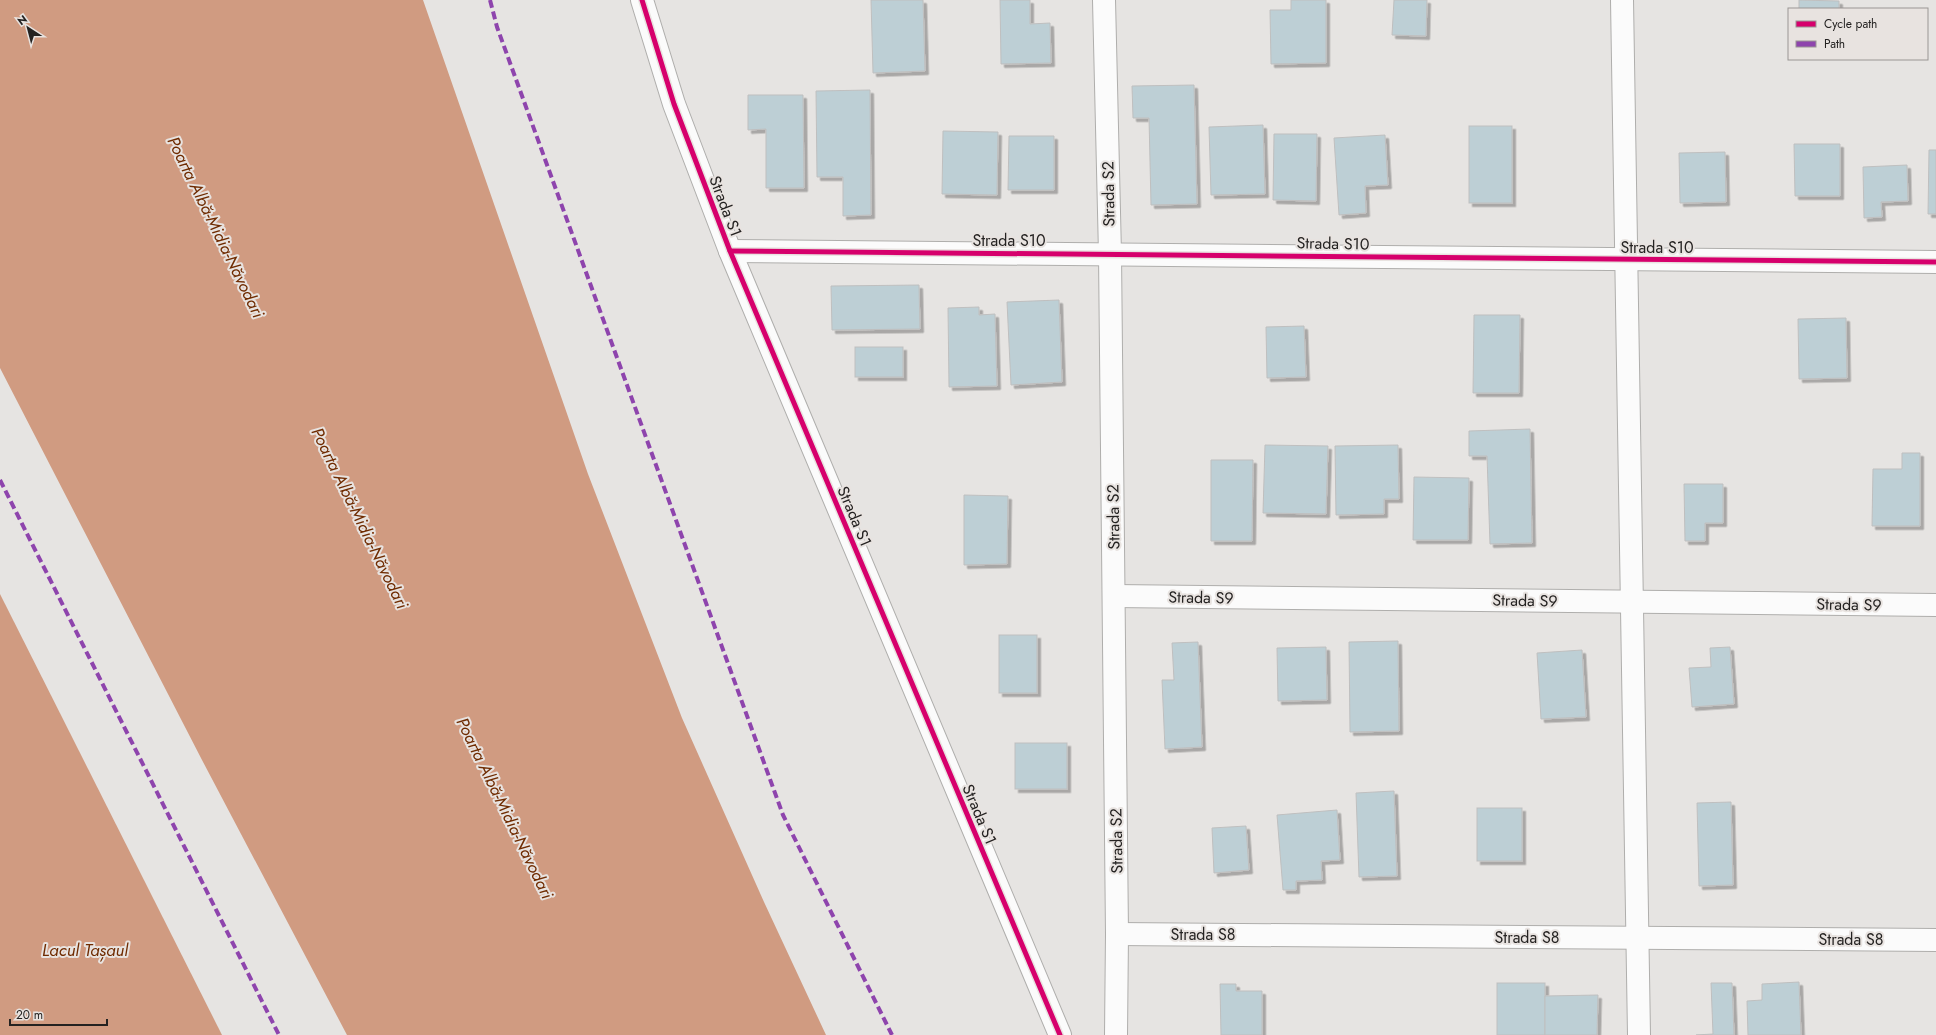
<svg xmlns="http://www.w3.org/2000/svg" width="1936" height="1035" viewBox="0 0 1936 1035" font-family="Jost,sans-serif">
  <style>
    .water { fill: #d09b81 }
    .building { fill: #bdcfd5; stroke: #bfbfbf; filter: url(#shadow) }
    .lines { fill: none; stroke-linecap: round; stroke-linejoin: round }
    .minor-casing { stroke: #afaeac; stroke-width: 24 }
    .minor { stroke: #fbfbfb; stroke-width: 22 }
    .quiet { stroke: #8e44ad; stroke-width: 4; stroke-dasharray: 8 4; stroke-linecap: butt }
    .cycleway-casing { stroke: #e8e3e0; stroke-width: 8 }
    .cycleway { stroke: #d6006c; stroke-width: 5 }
    .labels { text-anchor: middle; stroke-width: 4; stroke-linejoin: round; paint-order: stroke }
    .street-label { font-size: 16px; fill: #242221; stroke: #e8e3e0 }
    .water-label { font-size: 17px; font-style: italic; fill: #6f2b00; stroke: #e8e3e0 }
  </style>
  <defs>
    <filter id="shadow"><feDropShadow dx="3.5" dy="3.5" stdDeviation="0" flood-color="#0004"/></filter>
  </defs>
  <rect width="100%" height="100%" fill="#e6e4e2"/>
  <g class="water">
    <polygon points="0,0 423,0 588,474 682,718 764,902 826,1035 347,1035 202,760 0,368"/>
    <polygon points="0,594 222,1035 0,1035"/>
  </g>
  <g class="building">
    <polygon points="871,0 923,0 925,71 873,73"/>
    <polygon points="1000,0 1030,0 1030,24 1050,23 1051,63 1001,64"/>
    <polygon points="1291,0 1326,0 1326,63 1271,64 1270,10 1291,10"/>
    <polygon points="1394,0 1427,0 1426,36 1392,35"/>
    <polygon points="1799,0 1839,1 1839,9 1799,9"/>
    <polygon points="1194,85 1197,204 1151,205 1149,118 1133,118 1132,86"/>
    <polygon points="870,90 871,215 843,216 843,177 817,177 816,91"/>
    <polygon points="748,95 803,95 804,188 766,188 766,129 748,130"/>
    <polygon points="1263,125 1265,194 1211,195 1209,127"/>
    <rect x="1469" y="126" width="43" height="77"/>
    <polygon points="943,131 998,132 997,195 942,194"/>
    <polygon points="1274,134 1317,134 1316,201 1273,200"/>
    <polygon points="1385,135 1388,185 1365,186 1366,213 1339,215 1334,138"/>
    <polygon points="1009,136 1054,136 1054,190 1008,190"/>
    <polygon points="1794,144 1840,144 1840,196 1795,196"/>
    <polygon points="1929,150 1936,150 1936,214 1928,214"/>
    <polygon points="1725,152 1726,202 1680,203 1679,153"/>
    <polygon points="1907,165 1908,201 1881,202 1882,217 1864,218 1863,167"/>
    <polygon points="919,285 920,329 832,330 831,286"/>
    <polygon points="1059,300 1062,382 1011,385 1007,302"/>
    <polygon points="979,307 979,315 995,314 997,386 949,387 948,308"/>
    <polygon points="1474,315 1520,315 1519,393 1473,393"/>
    <polygon points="1846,318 1847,378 1799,379 1798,319"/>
    <polygon points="1304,326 1306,377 1267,378 1266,327"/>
    <rect x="855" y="347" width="48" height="30"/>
    <polygon points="1530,429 1532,543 1490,544 1487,456 1469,456 1469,431"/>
    <polygon points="1265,445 1328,446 1326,514 1263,513"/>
    <polygon points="1398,445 1399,499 1384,499 1384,514 1336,515 1335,446"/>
    <polygon points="1902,453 1920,453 1920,526 1872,526 1873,469 1902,469"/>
    <polygon points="1211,460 1253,460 1252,541 1211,541"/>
    <polygon points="1414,477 1469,478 1468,540 1413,540"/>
    <polygon points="1684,484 1723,484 1723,523 1705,523 1705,541 1685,541"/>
    <polygon points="964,495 1008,496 1007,564 964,565"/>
    <rect x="999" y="635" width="38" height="58"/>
    <polygon points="1398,641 1399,731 1350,732 1349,642"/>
    <polygon points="1198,642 1202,747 1165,749 1162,680 1174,680 1172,643"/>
    <polygon points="1326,647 1327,700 1278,701 1277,648"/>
    <polygon points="1730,647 1734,704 1692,707 1689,668 1711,667 1710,648"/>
    <polygon points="1582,650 1586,717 1541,719 1537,653"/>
    <rect x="1015" y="743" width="52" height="46"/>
    <polygon points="1394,791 1397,876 1359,877 1356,793"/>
    <polygon points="1731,802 1733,885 1699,886 1697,803"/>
    <rect x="1477" y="808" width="45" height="53"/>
    <polygon points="1337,810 1340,860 1321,861 1322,880 1296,881 1296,890 1283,890 1277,815"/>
    <polygon points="1246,826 1249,870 1214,873 1212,828"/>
    <polygon points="1799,982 1801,1035 1748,1035 1747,1001 1762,1000 1762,984"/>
    <rect x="1497" y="983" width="48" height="52"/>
    <polygon points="1711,983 1732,983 1734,1035 1696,1035 1713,1034"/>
    <polygon points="1220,984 1236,984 1236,991 1262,991 1262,1035 1221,1035"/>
    <polygon points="1598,995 1597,1035 1545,1035 1545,996"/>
  </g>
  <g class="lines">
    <defs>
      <g id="minor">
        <polyline points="642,0 674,104 730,251 1060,1035"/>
        <polyline points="1104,0 1110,254 1117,934 1116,1035"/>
        <polyline points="1622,0 1639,1035"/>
        <polyline points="730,251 1936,262"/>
        <polyline points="1114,596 1936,605"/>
        <polyline points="1117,934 1936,940"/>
      </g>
    </defs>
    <use href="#minor" class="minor-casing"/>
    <use href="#minor" class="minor"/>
    <g class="quiet">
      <polyline points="490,0 497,27 783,815 892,1035"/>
      <polyline points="0,480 279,1035"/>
    </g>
    <defs>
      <g id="cycleway">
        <polyline points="642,0 674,104 730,251 1060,1035"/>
        <polyline points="730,251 1936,262"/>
      </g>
    </defs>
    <use href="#cycleway" class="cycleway-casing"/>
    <use href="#cycleway" class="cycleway"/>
  </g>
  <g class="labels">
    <g class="street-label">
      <text transform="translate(1108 194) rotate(-91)" y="6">Strada S2</text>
      <text transform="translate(726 206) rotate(69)" y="6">Strada S1</text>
      <text x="1009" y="246">Strada S10</text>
      <text transform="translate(1333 243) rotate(1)" y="6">Strada S10</text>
      <text x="1657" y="253">Strada S10</text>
      <text transform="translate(855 516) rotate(67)" y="6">Strada S1</text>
      <text transform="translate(1113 517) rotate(-91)" y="6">Strada S2</text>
      <text transform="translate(1201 597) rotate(1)" y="6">Strada S9</text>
      <text transform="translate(1525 600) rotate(1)" y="6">Strada S9</text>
      <text transform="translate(1849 604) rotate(1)" y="6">Strada S9</text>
      <text transform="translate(980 814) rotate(67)" y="6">Strada S1</text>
      <text transform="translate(1116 841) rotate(-91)" y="6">Strada S2</text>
      <text x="1203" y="940">Strada S8</text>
      <text x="1527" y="943">Strada S8</text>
      <text x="1851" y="945">Strada S8</text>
    </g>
    <g class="water-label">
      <text transform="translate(216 227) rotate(64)" y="6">Poarta Albă-Midia-Năvodari</text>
      <text transform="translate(360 518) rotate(64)" y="6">Poarta Albă-Midia-Năvodari</text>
      <text transform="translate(505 808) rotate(64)" y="6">Poarta Albă-Midia-Năvodari</text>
      <text x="85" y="956">Lacul Tașaul</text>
    </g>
  </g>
  <rect x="1788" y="8" width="140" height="52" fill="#e8e3e0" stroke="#9a9694"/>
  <rect x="1796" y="21" width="20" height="6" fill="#d6006c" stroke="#9a9694"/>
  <text x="1824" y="28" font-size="12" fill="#242221">Cycle path</text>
  <rect x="1796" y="41" width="20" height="6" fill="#8e44ad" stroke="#9a9694"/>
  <text x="1824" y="48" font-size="12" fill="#242221">Path</text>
  <g transform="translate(28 28) rotate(324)" stroke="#e8e3e0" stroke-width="3" paint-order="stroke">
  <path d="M0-3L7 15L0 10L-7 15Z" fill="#242221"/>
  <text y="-6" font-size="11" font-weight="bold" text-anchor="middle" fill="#242221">N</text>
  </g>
  <path d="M10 1019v6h97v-6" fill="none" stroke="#242221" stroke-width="2"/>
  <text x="16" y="1019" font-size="12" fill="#242221" stroke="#e8e3e0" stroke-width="3" paint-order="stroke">20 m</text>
</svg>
